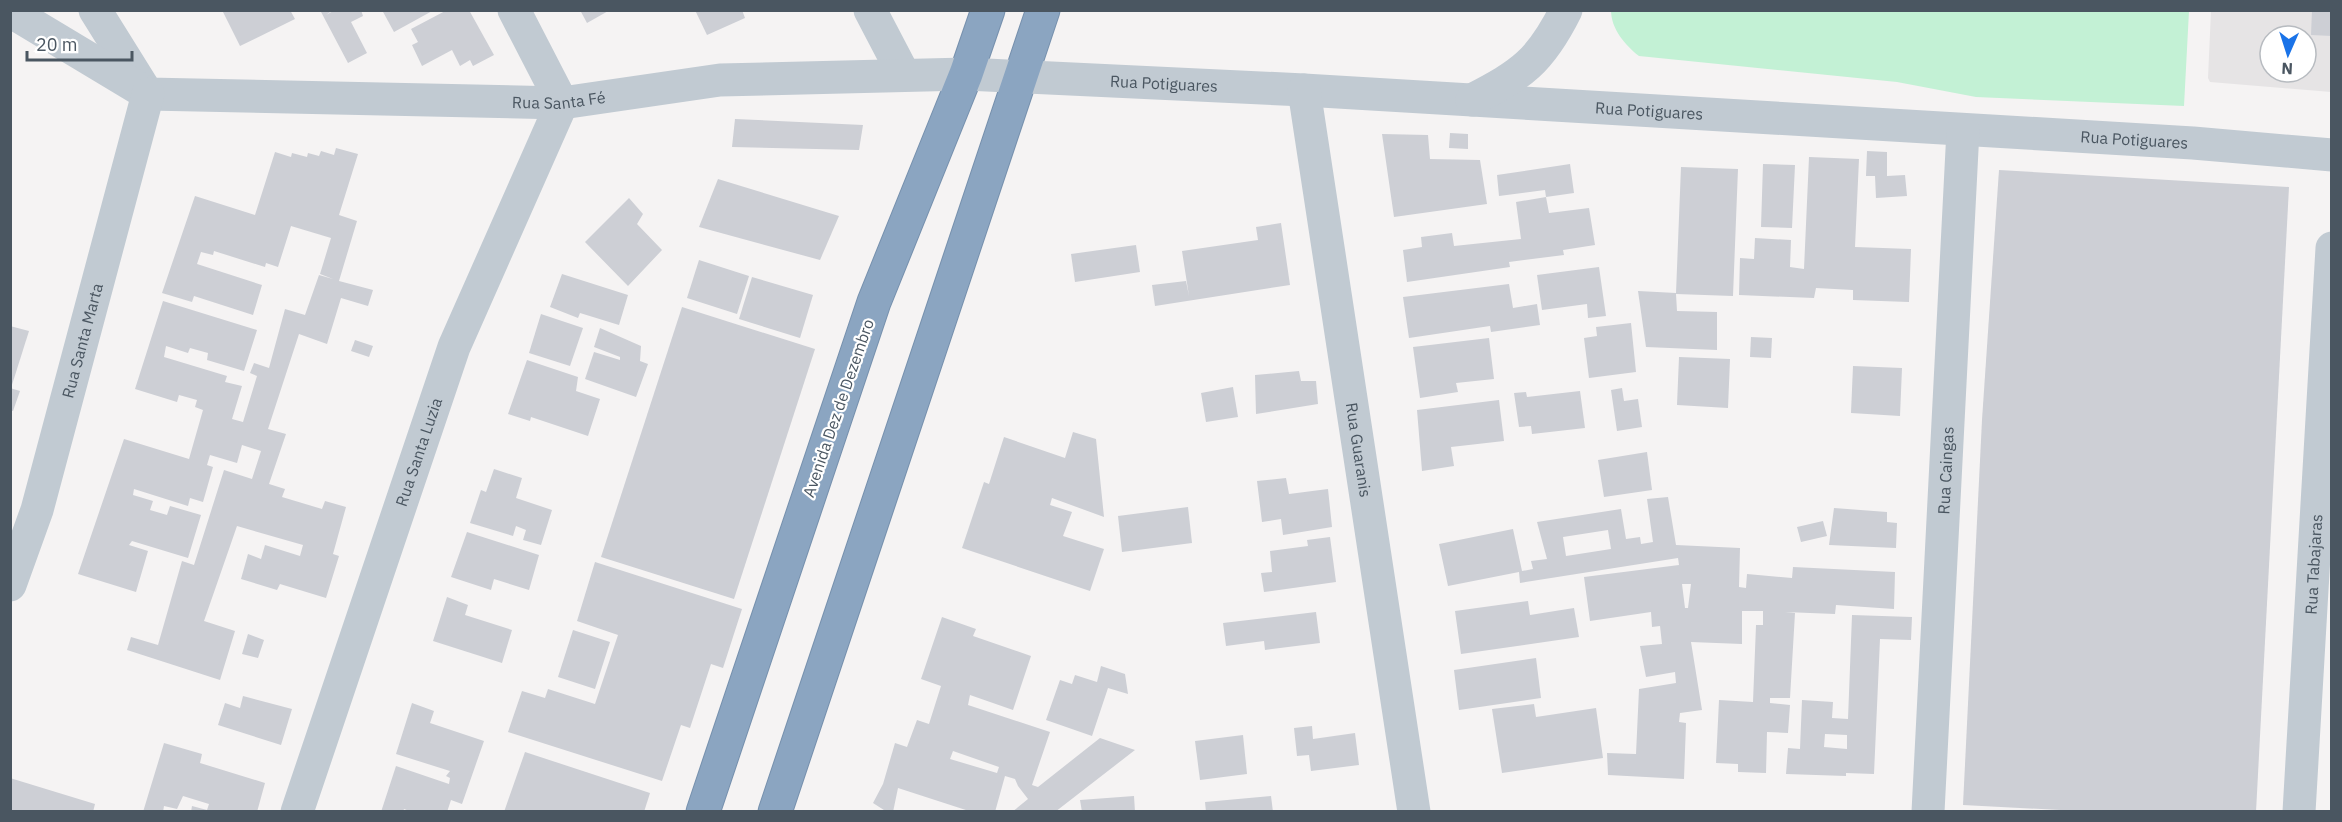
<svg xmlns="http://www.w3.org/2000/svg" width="2342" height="822" viewBox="0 0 2342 822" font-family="'IBM Plex Sans',sans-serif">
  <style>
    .education { fill: #e6e4e5; fill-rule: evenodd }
    .green { fill: #c3f1d5 }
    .building { fill: #cdcfd5; fill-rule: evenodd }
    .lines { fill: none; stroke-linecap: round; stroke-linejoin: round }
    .highway-casing { stroke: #7690ad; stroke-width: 35 }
    .minor { stroke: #c1cad2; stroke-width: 33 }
    .highway { stroke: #8ba5c1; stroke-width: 33 }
    .labels { text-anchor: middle; stroke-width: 4.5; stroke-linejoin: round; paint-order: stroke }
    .street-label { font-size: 16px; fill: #4a5661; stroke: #fff }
  </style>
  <rect width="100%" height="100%" fill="#f5f3f3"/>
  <path class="education" d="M2211,11H2331V92L2210,82L2208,78ZM2270,36H2306V72H2270Z"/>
  <path class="green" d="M1611,10L2189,11L2184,106L1976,97L1897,82L1639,56C1625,45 1611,29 1611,10Z"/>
  <g class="building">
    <polygon points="222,10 290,10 295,19 240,46"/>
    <polygon points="320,10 333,10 326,15 335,10 361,10 363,16 351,22 367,53 348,63"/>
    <polygon points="382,10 434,10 394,32"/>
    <polygon points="447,10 469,10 494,55 473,66 470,60 460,66 452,50 422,66 412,45 418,42 411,29"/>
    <polygon points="580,10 610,10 587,23"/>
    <polygon points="695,10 742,10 745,18 707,35"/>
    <polygon points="2312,10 2332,10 2332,36 2311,35"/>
    <polygon points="735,119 863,125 859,150 732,147"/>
    <polygon points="1450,133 1468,134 1468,149 1449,148"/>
    <polygon points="1382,134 1428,135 1430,159 1480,160 1487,204 1394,217"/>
    <polygon points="336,148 358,154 339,215 357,221 339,281 373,290 368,306 341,298 327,344 299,334 268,429 286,434 269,484 285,489 282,497 322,509 325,501 346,507 333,554 339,556 326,598 280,584 277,590 241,579 248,554 261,559 265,545 300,556 303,545 237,526 204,621 235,631 220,680 127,650 131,637 158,645 182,561 194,565 224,470 252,479 261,451 242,445 237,463 210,455 207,465 213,467 203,502 190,498 188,506 134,489 133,495 153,501 150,510 167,515 170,506 201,515 188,558 132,541 129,545 148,551 136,592 78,574 124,439 189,459 203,410 195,407 197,400 179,395 177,402 135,389 163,301 257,330 244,371 207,360 208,353 190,348 188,353 166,346 164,357 227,376 225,382 242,386 232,419 243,422 257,376 250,373 254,363 269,368 285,309 305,315 319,275 333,279 320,274 331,238 291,226 278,267 266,263 265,267 214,251 213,255 201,252 197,264 262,285 253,315 194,296 192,302 162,293 195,196 255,215 275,152 291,157 292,153 307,157 308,153 319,156 321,151 334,155"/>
    <polygon points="1867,151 1887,152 1887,176 1905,175 1907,196 1876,198 1875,176 1866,176"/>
    <polygon points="1809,157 1859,159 1855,247 1911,249 1909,302 1853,300 1853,290 1816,288 1814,298 1739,295 1740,258 1754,259 1755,238 1791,240 1790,267 1804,269"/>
    <polygon points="1570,164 1574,193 1546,197 1545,190 1499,196 1497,175"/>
    <polygon points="1763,164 1795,165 1792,228 1761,227"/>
    <polygon points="1681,167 1738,169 1733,296 1676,294 1677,311 1717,312 1717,350 1646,347 1638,291 1676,293"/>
    <polygon points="1999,170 2289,187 2256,812 2098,812 1963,805 1982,420"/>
    <polygon points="718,179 839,216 820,260 699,227"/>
    <polygon points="1546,197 1549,213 1589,208 1595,245 1563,250 1564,255 1509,262 1510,267 1407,282 1403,250 1422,247 1421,237 1452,233 1454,246 1521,239 1516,202"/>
    <polygon points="629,198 643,214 637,224 662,250 628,286 585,242"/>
    <polygon points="1281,223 1290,285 1155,306 1152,285 1186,281 1189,296 1182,251 1258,240 1256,227"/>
    <polygon points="1136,245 1140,272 1075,282 1071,254"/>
    <polygon points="699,260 749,276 737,314 687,298"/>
    <polygon points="1599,267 1606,316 1588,318 1587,304 1542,310 1537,275"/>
    <polygon points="562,274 628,295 619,325 580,313 578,318 550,307"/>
    <polygon points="752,277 813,295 800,338 739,319"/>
    <polygon points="1509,284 1513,308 1537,304 1540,325 1491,332 1490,326 1409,338 1403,297"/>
    <polygon points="682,307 815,349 734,599 601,557"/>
    <polygon points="541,314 583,328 570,366 529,353"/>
    <polygon points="1631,323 1636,372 1589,378 1584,338 1597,336 1596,327"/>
    <polygon points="10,326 29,331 11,388 10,388"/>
    <polygon points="600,328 641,346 640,361 648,364 636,397 585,379 594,352 620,360 620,357 594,347"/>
    <polygon points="1751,337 1772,338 1771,358 1750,357"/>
    <polygon points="1489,338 1494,379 1456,383 1458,392 1420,398 1413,347"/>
    <polygon points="355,340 373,346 369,357 351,351"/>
    <polygon points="1679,357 1730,359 1728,408 1677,405"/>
    <polygon points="527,360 578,377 576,391 600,399 588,436 531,417 530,421 508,414"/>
    <polygon points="1853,366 1902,368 1900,416 1851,413"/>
    <polygon points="1299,371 1301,381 1316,381 1318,404 1256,414 1255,375"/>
    <polygon points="1233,387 1238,417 1206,422 1201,393"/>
    <polygon points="10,388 20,391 13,411 10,410"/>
    <polygon points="1622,388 1624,401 1638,399 1642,427 1617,431 1611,390"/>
    <polygon points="1580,391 1585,428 1532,434 1531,426 1519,427 1514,393 1526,392 1527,397"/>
    <polygon points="1499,400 1504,441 1451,447 1454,466 1422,471 1417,410"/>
    <polygon points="1073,432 1096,439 1104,517 1052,498 1050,505 1072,512 1063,536 1104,549 1090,591 962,548 984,482 989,484 1004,437 1065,458"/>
    <polygon points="1647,452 1652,490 1604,497 1598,460"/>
    <polygon points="494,469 522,478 516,498 552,510 541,545 523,540 526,530 516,526 513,536 470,523 481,490 486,492"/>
    <polygon points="1286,478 1289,494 1328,489 1332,527 1283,535 1281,519 1262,522 1257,481"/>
    <path d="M1668,497L1676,545L1740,548L1739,587L1746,588L1747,574L1792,578L1793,567L1895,572L1894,609L1836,605L1835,614L1785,612L1795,613L1790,698H1770V703L1790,705L1788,733L1767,732L1766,773L1738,772V764L1716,763L1719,700L1753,702L1756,625H1763V611H1742V644L1691,642L1702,710L1680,713L1679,722L1686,723L1684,779L1608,775L1607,753L1636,754L1639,689L1676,683L1675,672L1646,677L1640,646L1662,644L1660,626L1652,627L1651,612L1590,621L1584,577L1679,565L1678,558L1520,583L1519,572L1448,586L1439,544L1513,529L1522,571L1533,569L1531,561L1547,559L1537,522L1621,509L1626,539L1640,537L1641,544L1653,542L1647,499ZM1608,530L1611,549L1566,556L1563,537ZM1682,584H1691L1688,608H1685Z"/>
    <polygon points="1188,507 1192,543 1122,552 1118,516"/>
    <polygon points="1834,508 1887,512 1887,522 1897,523 1896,548 1829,545"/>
    <polygon points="1823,521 1827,536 1801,542 1797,527"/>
    <polygon points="467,532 539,555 529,590 494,579 491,590 451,577"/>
    <polygon points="1330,537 1336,582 1264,592 1261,573 1272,572 1270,551 1308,546 1307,540"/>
    <polygon points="595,562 742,609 723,668 711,664 690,728 681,725 662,781 508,732 522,691 545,698 548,689 595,704 618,635 577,621"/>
    <polygon points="447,597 468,605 465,615 512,630 502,663 433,641"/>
    <polygon points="1528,601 1530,615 1574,608 1579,637 1461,654 1455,611"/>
    <polygon points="1316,612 1320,643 1265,650 1264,641 1226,646 1223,623"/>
    <path d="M1852,615L1912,617L1911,640L1880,639L1874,774L1846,773V776L1786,774L1788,748L1800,749L1802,700L1833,702L1832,718L1848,719ZM1825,734L1847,735V749L1824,747Z"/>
    <path d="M942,617L976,629L973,636L1031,656L1013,710L970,695L968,705L1050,732L1032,785L1038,787L1100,738L1135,750L1055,812H1012L1028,799L1018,786L1015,779L1005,776L995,812H972L898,788L893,812H887L873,803L883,784L895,743L907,747L917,720L929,724L941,686L921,679ZM953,751L999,767L997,773L950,759Z"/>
    <polygon points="573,630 610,642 595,689 558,677"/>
    <polygon points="248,634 264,640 258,658 242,654"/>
    <polygon points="1536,658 1541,698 1459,710 1454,670"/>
    <polygon points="1101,666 1125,674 1128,694 1108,688 1092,736 1046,720 1060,680 1072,684 1075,675 1097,682"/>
    <polygon points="243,696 292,709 281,745 218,725 225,703 240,708"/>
    <polygon points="412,703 434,711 430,723 484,741 462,804 451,800 447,812 412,812 404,809 403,812 381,812 396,766 449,784 450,778 446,776 450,771 396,754"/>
    <polygon points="1534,704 1536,717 1596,708 1603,758 1502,773 1492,709"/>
    <polygon points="1312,726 1313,739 1355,733 1359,765 1311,771 1309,755 1297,756 1294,728"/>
    <polygon points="1243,735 1247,774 1200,780 1195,741"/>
    <polygon points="164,743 202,754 200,763 265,783 257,812 191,812 192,806 207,810 209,804 183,796 177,809 164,806 163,812 143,812"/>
    <polygon points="525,752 650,793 644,812 504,812"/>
    <polygon points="10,778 95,804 93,812 10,812"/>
    <polygon points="1134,796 1135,812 1082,812 1080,800"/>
    <polygon points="1271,796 1273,812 1206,812 1205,802"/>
  </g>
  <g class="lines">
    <defs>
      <g id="highway">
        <polyline points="703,812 874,302 966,74 988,10"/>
        <polyline points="775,812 1043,10"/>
      </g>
    </defs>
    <use href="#highway" class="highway-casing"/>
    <g class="minor">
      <polyline points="95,10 143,87"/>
      <polyline points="870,10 904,75"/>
      <path id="s1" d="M10,11L148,94L562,103L720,80L966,74L1304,90L2193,143L2332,155"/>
      <path id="s2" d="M1304,90L1414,812"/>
      <path d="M1472,100C1522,74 1540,62 1566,10"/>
      <path id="s3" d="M10,585L37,510L148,94"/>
      <path id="s4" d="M297,812L454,347L562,103L514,10"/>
      <path id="s5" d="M1928,812L1963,130"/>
      <path id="s6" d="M2299,812L2332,248"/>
    </g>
    <use href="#highway" class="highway"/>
  </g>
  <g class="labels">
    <g class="street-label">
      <text dy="6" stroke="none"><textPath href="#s1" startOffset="1179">Rua Potiguares</textPath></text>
      <text dy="6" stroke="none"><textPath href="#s1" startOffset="572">Rua Santa Fé</textPath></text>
      <text dy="6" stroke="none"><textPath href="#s1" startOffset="1665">Rua Potiguares</textPath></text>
      <text dy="6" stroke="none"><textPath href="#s1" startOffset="2151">Rua Potiguares</textPath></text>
      <text dy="6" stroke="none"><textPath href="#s3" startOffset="255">Rua Santa Marta</textPath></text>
      <text transform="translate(838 408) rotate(-71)" y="6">Avenida Dez de Dezembro</text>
      <text dy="6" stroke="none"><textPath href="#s2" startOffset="364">Rua Guaranis</textPath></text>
      <text dy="6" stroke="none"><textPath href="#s4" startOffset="380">Rua Santa Luzia</textPath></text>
      <text dy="6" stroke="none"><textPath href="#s5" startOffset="342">Rua Caingas</textPath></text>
      <text dy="6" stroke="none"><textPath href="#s6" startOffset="248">Rua Tabajaras</textPath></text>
    </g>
  </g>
  <rect width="2342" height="822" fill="none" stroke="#4a5661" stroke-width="24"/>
  <g transform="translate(2288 54) rotate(183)"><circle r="28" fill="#ffffff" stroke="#b7bbc0" stroke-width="1.5"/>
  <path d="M0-4.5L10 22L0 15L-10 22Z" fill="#1a73e8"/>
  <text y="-9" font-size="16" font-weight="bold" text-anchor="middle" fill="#4a5661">N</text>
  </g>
  <path d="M27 51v9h105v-9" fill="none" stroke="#4a5661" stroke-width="3"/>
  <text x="36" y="51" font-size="18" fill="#4a5661" stroke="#ffffff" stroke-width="4.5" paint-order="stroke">20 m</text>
</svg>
